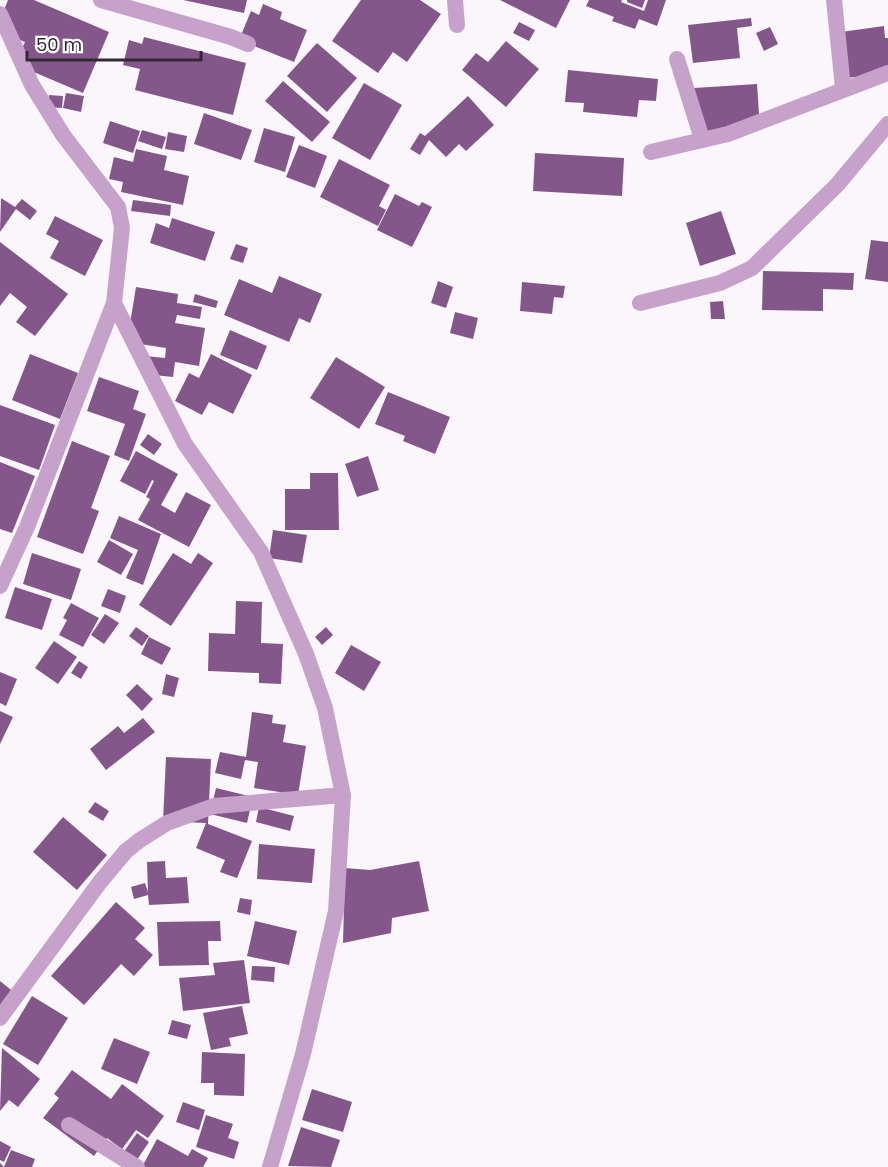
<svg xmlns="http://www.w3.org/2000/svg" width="888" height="1167" viewBox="0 0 888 1167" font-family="Poppins,sans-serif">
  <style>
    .building { fill: #84578a }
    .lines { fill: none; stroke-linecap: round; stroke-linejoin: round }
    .minor { stroke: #c6a2cb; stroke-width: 16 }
  </style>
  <rect width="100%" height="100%" fill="#fbf6fc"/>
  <g class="building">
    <polygon points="8,0 34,0 109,32 83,93 15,64 25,42 0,32 0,20"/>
    <polygon points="183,0 247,0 244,13"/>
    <polygon points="361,0 420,0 441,14 407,62 393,52 378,73 332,41"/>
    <polygon points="500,0 570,0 556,28"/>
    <polygon points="589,0 622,0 621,2 644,11 648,0 666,0 657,26 639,19 635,29 612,21 614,17 586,6"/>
    <polygon points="627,0 645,0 642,8 627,2"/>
    <polygon points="263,4 282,12 280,19 307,30 294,62 239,40 251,11 259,15"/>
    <polygon points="751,18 752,26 737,28 740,58 693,63 688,25"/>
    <polygon points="519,22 535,30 529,41 513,33"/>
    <polygon points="884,26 885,38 888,38 888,73 839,79 841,32"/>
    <polygon points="770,27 778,44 764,51 756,33"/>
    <polygon points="144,37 246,63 233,115 135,90 140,69 123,65 129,40 142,44"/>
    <polygon points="506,41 539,69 506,107 462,70 476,53 488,62"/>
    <polygon points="317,43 357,78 327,112 287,76"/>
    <polygon points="568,70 658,79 656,101 639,100 637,117 583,112 584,103 565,102"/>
    <polygon points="283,81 330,122 312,142 265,101"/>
    <polygon points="364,83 402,105 370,160 332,138"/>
    <polygon points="757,84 760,128 697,132 694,88"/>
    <polygon points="66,93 84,96 81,112 63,108"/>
    <polygon points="49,95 63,96 62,108 48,107"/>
    <polygon points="468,96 494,125 466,151 459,144 446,157 429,140 420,155 410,149 420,133 425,136"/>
    <polygon points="204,113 252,130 241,160 194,144"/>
    <polygon points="110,121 140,131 133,153 103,143"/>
    <polygon points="264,128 295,137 285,172 254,162"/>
    <polygon points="142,130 166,137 162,149 138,141"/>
    <polygon points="168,132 187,136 184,152 165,149"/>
    <polygon points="299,145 327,156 315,188 286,177"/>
    <polygon points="136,149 167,156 164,170 189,176 183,205 121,192 123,182 109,179 114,157 133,162"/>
    <polygon points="535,153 624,158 622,196 533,191"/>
    <polygon points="339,159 390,185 379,206 386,210 378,226 320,197"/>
    <polygon points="395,194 419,206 422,202 432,207 412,247 377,230"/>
    <polygon points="1,198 15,207 22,199 37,211 30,220 16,209 0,232"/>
    <polygon points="133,200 171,205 170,216 131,211"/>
    <polygon points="721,211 736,254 700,266 686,223"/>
    <polygon points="55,216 103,240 85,276 50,258 59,241 46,234"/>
    <polygon points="172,218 215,232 205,261 150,243 156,223 169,228"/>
    <polygon points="871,240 888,242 888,282 865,279"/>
    <polygon points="0,242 68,294 35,336 16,322 27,307 10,293 0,306"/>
    <polygon points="236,244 248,248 243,263 230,259"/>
    <polygon points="763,271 854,273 853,290 823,289 823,311 762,310"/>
    <polygon points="279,276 322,294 310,323 299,318 289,342 224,315 239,279 272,293"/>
    <polygon points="438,281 453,287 446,308 431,303"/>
    <polygon points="522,282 565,286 563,298 554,297 552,314 520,311"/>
    <polygon points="136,287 178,294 177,303 202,307 200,319 177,315 175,323 205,328 199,366 175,362 173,377 144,374 145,356 165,358 166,348 127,342"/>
    <polygon points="195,294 218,301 216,308 193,302"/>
    <polygon points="723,301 725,319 711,319 710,302"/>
    <polygon points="455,312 478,318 473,339 450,333"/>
    <polygon points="230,330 267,346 257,370 220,355"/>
    <polygon points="30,354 78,373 60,419 12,400"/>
    <polygon points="211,354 252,375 233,414 209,402 202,415 175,401 189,373 199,378"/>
    <polygon points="336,357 385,387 359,429 310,398"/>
    <polygon points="99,377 139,391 133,409 146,414 129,461 114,455 125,424 87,411"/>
    <polygon points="388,392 450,417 435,454 403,441 405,436 375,424"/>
    <polygon points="0,405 55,425 39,470 0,456"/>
    <polygon points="148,434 162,444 154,455 140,445"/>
    <polygon points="72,441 110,456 91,508 99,511 83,554 37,537"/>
    <polygon points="136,451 178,474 161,505 175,513 186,492 211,505 189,547 138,520 150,499 146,497 154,481 152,480 145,494 120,481"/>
    <polygon points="368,456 379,490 357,497 345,464"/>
    <polygon points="0,462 35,476 12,533 0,529"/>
    <polygon points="310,473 338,473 339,530 285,530 285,489 310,489"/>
    <polygon points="119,516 161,534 143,585 126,578 138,550 110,538"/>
    <polygon points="273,530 307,535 302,563 269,558"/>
    <polygon points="109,540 133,554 121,575 97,562"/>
    <polygon points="32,553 81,569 71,600 23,584"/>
    <polygon points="173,553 191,564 198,553 213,563 171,626 139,605"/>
    <polygon points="15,587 52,599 42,630 5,618"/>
    <polygon points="108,589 126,596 120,613 101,606"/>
    <polygon points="236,601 262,602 261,643 283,644 281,684 259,683 259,673 208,671 209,633 235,634"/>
    <polygon points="71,603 99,618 83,647 59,635 67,620 63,618"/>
    <polygon points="105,614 119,623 104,644 91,635"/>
    <polygon points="136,627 149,636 142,646 129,636"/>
    <polygon points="326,627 333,635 322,645 315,637"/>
    <polygon points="149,637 171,648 162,665 141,654"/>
    <polygon points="54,641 77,657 58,684 35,668"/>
    <polygon points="351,645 381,662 364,691 335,673"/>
    <polygon points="79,661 88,667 81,679 71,673"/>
    <polygon points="0,672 17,679 6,706 0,703"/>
    <polygon points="166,674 179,678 174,697 162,694"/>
    <polygon points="137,684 153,699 142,711 126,695"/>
    <polygon points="0,711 13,717 0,744"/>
    <polygon points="252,712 273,715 272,723 286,725 283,742 306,746 298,795 254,788 258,762 245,760 241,779 215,773 220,752 246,757"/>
    <polygon points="143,718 155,732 106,770 90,749 118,726 124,733"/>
    <polygon points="166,757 211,759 208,824 252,841 237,878 220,872 225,860 196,848 206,823 163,821"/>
    <polygon points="216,788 253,797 247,823 210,814"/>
    <polygon points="95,802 109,811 103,821 88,812"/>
    <polygon points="259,807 294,816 290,831 256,822"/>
    <polygon points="63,817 107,855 77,890 33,852"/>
    <polygon points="259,844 315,849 312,883 257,879"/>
    <polygon points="165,861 166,878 187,877 189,903 149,905 148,895 134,899 131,887 145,883 148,892 147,862"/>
    <polygon points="419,861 429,911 392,918 391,933 343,943 345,868 370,870"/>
    <polygon points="240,898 252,900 250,915 237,912"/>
    <polygon points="116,902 145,928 135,939 153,955 134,976 121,964 84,1005 51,976"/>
    <polygon points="220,921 221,941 208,941 209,965 159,966 157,922"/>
    <polygon points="255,921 297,931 289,965 247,956"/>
    <polygon points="244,960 250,1003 183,1011 179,978 215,975 213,963"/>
    <polygon points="252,966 275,967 274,982 251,980"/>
    <polygon points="0,981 15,993 0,1012"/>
    <polygon points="32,996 68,1018 38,1065 3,1044"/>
    <polygon points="242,1006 248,1034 229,1038 231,1046 211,1050 203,1013"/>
    <polygon points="172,1020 191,1025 187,1039 168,1034"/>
    <polygon points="114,1038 150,1052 137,1084 101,1069"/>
    <polygon points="2,1048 40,1079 18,1107 9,1100 0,1111"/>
    <polygon points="202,1052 245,1054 244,1096 214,1095 214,1083 201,1083"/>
    <polygon points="72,1070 111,1099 122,1084 164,1116 148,1138 136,1130 122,1149 107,1138 94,1156 43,1118 59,1098 54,1094"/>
    <polygon points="312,1089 352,1102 343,1132 302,1120"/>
    <polygon points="183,1102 205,1110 199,1130 176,1122"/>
    <polygon points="206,1115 233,1124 228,1138 239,1142 234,1159 196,1147"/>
    <polygon points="301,1127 340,1140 331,1167 288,1166"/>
    <polygon points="137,1133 149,1142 132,1167 123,1153"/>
    <polygon points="157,1139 188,1156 192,1149 208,1158 203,1167 142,1167"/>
    <polygon points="0,1141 11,1147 4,1162 0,1160"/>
    <polygon points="11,1150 35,1159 32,1167 0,1167 0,1163 4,1167"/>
  </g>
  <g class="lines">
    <g class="minor">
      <polyline points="101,0 231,37 248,44"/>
      <polyline points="455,0 457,25"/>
      <polyline points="834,0 843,88"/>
      <polyline points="0,14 32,85 63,135 118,207 122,228 114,303 27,527 0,586"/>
      <polyline points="677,59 702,139"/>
      <polyline points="651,152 728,134 888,73"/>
      <polyline points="114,303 185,444 261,552 306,654 325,708 343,795 336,911 303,1054 270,1167"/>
      <polyline points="640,303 720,283 752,268 837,185 888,124"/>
      <polyline points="0,1018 100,882 126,851 140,840 167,823 214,806 343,795"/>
      <polyline points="69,1125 137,1167"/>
    </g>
  </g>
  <path d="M27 51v9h174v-9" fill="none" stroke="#332934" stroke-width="3"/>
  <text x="36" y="51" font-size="18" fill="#332934" stroke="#ffffff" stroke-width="4.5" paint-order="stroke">50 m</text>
</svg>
